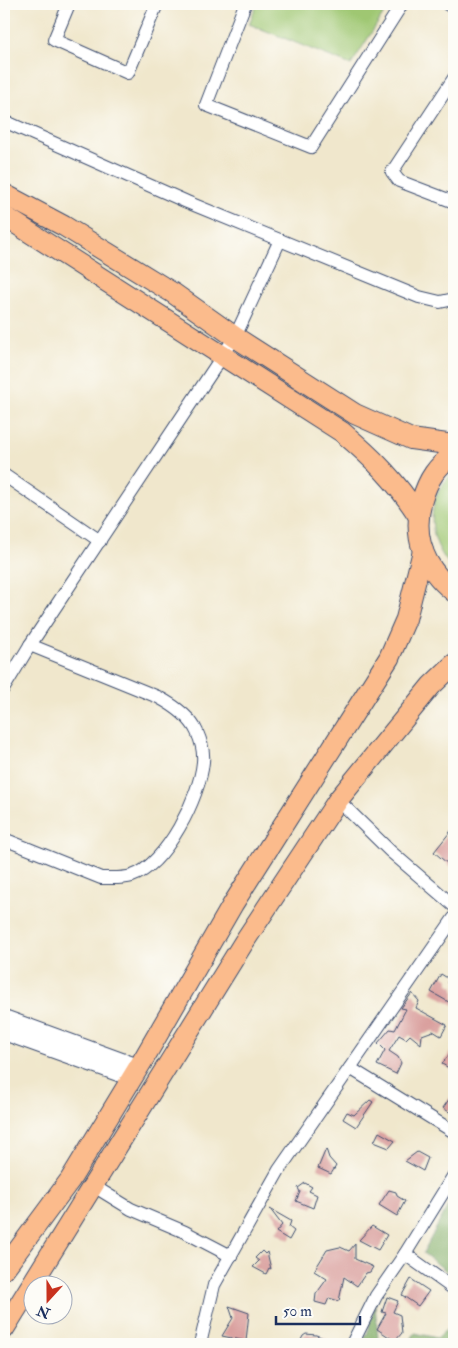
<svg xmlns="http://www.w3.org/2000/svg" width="458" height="1348" viewBox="0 0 458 1348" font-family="'IM FELL Double Pica',serif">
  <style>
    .green { fill: #9fc772; stroke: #5d7b68 }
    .forest { fill: #7fac64; stroke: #4d6e61 }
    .building { fill: #d99e9c }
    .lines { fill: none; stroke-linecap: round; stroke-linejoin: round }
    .minor-casing { stroke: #3b4b6e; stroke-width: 14 }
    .tertiary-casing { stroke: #3b4b6e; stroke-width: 18 }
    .primary-casing { stroke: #3b4b6e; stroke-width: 22 }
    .minor { stroke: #fff; stroke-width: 12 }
    .tertiary { stroke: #fff; stroke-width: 16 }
    .primary { stroke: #fbbb8c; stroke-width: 20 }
  </style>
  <rect width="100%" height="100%" fill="#fdfcf7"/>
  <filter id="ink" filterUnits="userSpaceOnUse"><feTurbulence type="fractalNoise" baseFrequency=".02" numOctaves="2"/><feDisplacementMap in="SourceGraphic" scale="10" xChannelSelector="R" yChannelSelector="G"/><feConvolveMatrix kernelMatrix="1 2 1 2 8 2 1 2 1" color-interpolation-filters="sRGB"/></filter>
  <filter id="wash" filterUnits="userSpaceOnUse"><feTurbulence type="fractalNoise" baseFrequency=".0096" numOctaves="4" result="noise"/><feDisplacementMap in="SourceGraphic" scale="20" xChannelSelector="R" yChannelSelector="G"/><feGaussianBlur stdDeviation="1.12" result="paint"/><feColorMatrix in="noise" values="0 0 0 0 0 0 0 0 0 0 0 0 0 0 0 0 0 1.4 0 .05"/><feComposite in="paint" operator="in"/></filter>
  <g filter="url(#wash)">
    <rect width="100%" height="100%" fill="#f0e7cc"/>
    <g class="green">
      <polygon points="257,4 371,4 386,10 351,65 249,24"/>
      <path d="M454,472V569C426,543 424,497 454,472Z"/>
    </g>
    <g class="forest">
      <polygon points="454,1194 454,1277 423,1253"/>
      <polygon points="375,1305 378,1338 391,1344 361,1344 367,1334"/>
      <polygon points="447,1329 454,1330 454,1344 408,1344 415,1333 437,1338"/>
    </g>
    <g id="blocks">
      <g class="building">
        <polygon points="454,827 454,869 434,852"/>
        <polygon points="441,974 449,979 448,983 454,987 454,1005 431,992"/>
        <polygon points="412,993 419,1001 416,1008 447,1025 441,1036 433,1031 422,1035 421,1044 410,1035 406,1039 399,1035 389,1051 398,1057 401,1063 396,1074 377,1065 385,1050 378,1043 390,1029 395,1030 406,1009 401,1008"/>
        <polygon points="454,1048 454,1071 442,1064"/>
        <polygon points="454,1092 454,1115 443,1108"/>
        <polygon points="370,1100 373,1102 356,1127 343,1119 347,1112 354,1115"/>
        <polygon points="379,1132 395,1141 389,1148 374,1142"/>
        <polygon points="326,1149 329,1158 336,1166 331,1174 318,1168"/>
        <polygon points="417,1152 428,1158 423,1171 405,1161"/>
        <polygon points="305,1183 312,1187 309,1191 317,1195 313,1208 296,1201 300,1192 298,1188"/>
        <polygon points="389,1190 396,1192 397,1196 405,1201 397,1216 379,1205"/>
        <polygon points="270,1209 291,1221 289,1227 294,1231 289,1240 276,1232 282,1225"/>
        <polygon points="372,1226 387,1235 378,1250 359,1240"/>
        <polygon points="355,1244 355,1259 373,1267 370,1272 366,1273 357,1286 344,1277 339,1301 329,1298 326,1305 315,1302 316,1294 327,1279 314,1271 327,1250 340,1247 349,1251"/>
        <polygon points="262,1251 265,1254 267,1252 271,1269 269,1268 266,1274 253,1267 259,1261 255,1258"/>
        <polygon points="411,1279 429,1291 418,1306 402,1295"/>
        <polygon points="387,1297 398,1301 393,1312 400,1315 402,1333 395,1341 377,1329 386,1313 382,1312"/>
        <polygon points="229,1306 249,1313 246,1341 222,1336 233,1318"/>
        <polygon points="306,1334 316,1335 338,1344 299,1344 303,1336"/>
      </g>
    </g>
  </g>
  <g filter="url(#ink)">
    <use href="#blocks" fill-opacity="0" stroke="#3b4b6e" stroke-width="1"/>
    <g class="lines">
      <defs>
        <g id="minor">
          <polyline points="69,4 54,40 128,73 157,4"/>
          <polyline points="245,4 206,105 311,147 402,4"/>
          <polyline points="447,4 454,8"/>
          <polyline points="454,78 392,172 399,181 454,202"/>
          <polyline points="4,121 187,202 419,297 440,302 454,299"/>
          <polyline points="4,475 100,541"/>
          <polyline points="4,688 30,645 235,337 280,240"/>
          <polyline points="338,800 390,851 454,906"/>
          <path d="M4,839L101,878C111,878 122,879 132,876C166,865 200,796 203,762C204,752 201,741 197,732C190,716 173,705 158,697L30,645"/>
          <polyline points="350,1068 454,1132"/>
          <polyline points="92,1185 131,1209 185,1232 231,1256"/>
          <polyline points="405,1254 454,1289"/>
          <polyline points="200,1344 214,1285 279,1170 454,918"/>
          <polyline points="352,1344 376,1296 405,1254 454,1175"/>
        </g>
        <g id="tertiary">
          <polyline points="4,1018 138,1067"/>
          <polyline points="4,1032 132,1078"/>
        </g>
        <g id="primary">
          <polyline points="4,194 64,226 173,293 235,337 355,414 411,439 454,445"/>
          <path d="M4,216L342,432C373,458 396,481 418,515"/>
          <path d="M454,454C437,466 428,479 422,500C412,537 424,568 454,592"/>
          <polyline points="4,1269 70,1180 143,1060 233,904 389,658 406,619 423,551"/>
          <polyline points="4,1329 244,942 338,800 431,686 454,664"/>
        </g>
      </defs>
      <use href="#minor" class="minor-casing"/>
      <use href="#tertiary" class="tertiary-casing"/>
      <use href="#primary" class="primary-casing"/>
      <use href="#minor" class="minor"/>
      <use href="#tertiary" class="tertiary"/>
      <use href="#primary" class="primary"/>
    </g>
  </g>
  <rect width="458" height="1348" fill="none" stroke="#fdfcf7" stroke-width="20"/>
  <g transform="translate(48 1300) rotate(201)"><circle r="24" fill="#fdfcf7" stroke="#a3aaba"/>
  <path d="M0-4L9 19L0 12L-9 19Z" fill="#c8321e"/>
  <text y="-8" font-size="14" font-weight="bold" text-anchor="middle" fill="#1b2f5e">N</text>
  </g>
  <path d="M276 1316v8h84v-8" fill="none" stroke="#1b2f5e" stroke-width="2.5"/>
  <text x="283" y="1316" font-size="15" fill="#1b2f5e" stroke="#fdfcf7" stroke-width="4" paint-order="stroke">50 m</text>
</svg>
